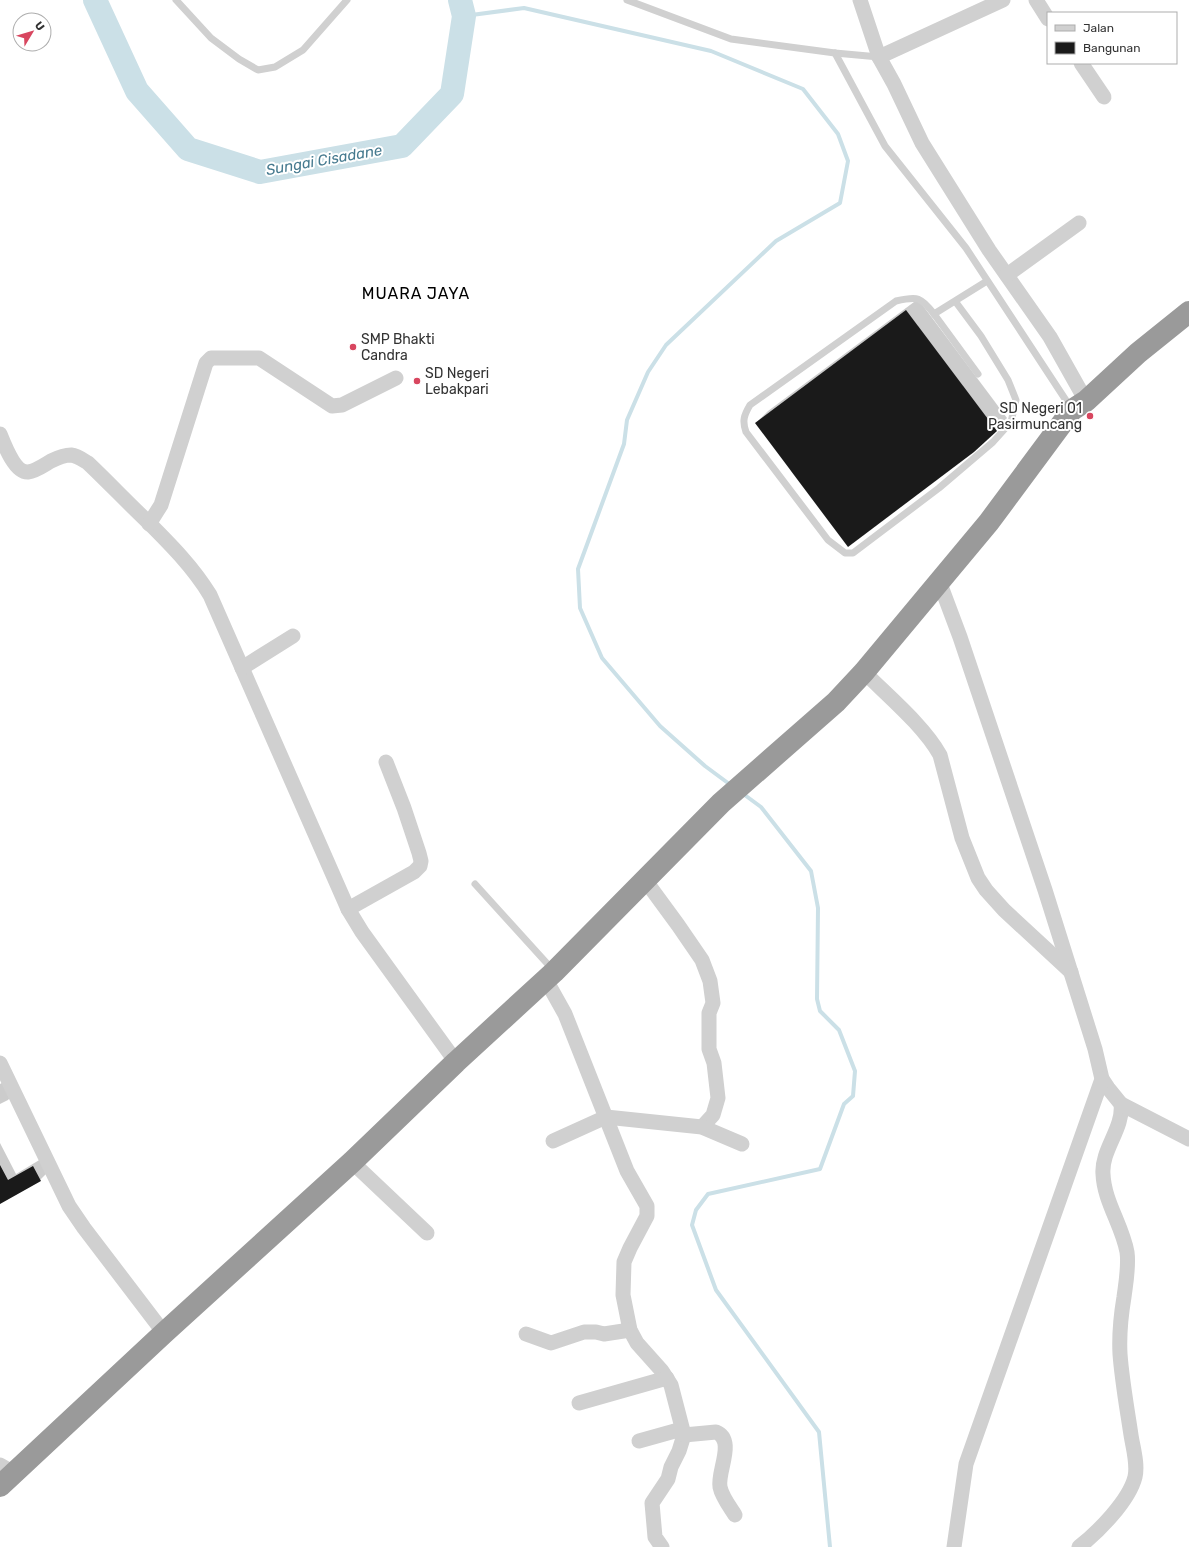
<svg xmlns="http://www.w3.org/2000/svg" width="1189" height="1547" viewBox="0 0 1189 1547" font-family="Rubik,sans-serif">
  <style>
    .shadow { fill: #0003 }
    .lines { fill: none; stroke-linecap: round; stroke-linejoin: round }
    .stream { stroke: #cbe0e7; stroke-width: 4 }
    .river { stroke: #cbe0e7; stroke-width: 24 }
    .building { fill: #1a1a1a }
    .lane { stroke: #d0d0d0; stroke-width: 7 }
    .street { stroke: #d0d0d0; stroke-width: 15 }
    .highway { stroke: #9a9a9a; stroke-width: 22 }
    .poi-dot { fill: #d8465f; stroke: #fff; stroke-width: 1.5 }
    .labels { text-anchor: middle; stroke-width: 4; stroke-linejoin: round; paint-order: stroke }
    .poi-label { font-size: 14px; fill: #333; stroke: #fff; text-anchor: start }
    .water-label { font-size: 15px; font-style: italic; fill: #467a8f; stroke: #fff }
    .quarter-label { font-size: 16px; letter-spacing: 1px; fill: #000; stroke: #fff }
  </style>
  <rect width="100%" height="100%" fill="#fff"/>
  <g class="shadow">
    <polygon points="918,299 1007,418 996,430 756,423 768,411"/>
    <polygon points="9,1079 15,1092 8,1100 0,1104 0,1084"/>
    <polygon points="0,1143 16,1174 41,1159 48,1172 40,1180 0,1197"/>
  </g>
  <g class="lines">
    <g class="stream">
      <polyline points="464,16 524,8 711,51 803,89 838,134 848,161 840,203 776,241 666,345 648,372 627,420 624,444 578,569 580,608 602,658 660,726 705,766 732,786"/>
      <polyline points="742,793 761,807 811,871 818,908 817,999 820,1011 839,1030 855,1071 853,1096 844,1104 820,1169 708,1194 696,1210 692,1225 716,1290 819,1432 830,1547"/>
    </g>
    <polyline class="river" points="95,0 137,91 188,149 260,172 402,146 452,94 464,16 460,0"/>
  </g>
  <g class="building">
    <polygon points="906,310 997,431 974,452 848,547 755,423"/>
    <polygon points="0,1165 8,1180 33,1166 41,1181 0,1204"/>
  </g>
  <g class="lines">
    <g class="lane">
      <polyline points="176,0 211,38 239,59 258,70 275,67 303,50 347,0"/>
      <polyline points="627,0 731,39 835,53 879,57"/>
      <polyline points="835,53 885,146 966,248 1071,408"/>
      <path d="M955,301L981,336L1008,380L1016,400L1011,422L993,442L939,488L853,553H845L828,540L746,432C742,421 744,415 750,405L896,301C918,296 921,297 934,314L987,281"/>
      <polyline points="934,314 978,374"/>
      <polyline points="475,884 553,970"/>
    </g>
    <g class="street">
      <polyline points="860,0 879,57 894,84 922,143 989,250 1050,337 1086,401"/>
      <polyline points="1036,0 1048,19"/>
      <polyline points="879,57 1003,0"/>
      <polyline points="1081,63 1104,97"/>
      <polyline points="1007,275 1079,223"/>
      <path d="M0,434C4,444 15,473 28,472C36,471 44,465 51,461C57,458 64,455 71,455C78,456 83,460 88,463C108,482 127,502 147,521C170,544 193,567 210,595L348,909L362,932L456,1062"/>
      <polyline points="149,524 161,505 206,363 211,358 259,358 332,406 342,405 396,378"/>
      <path d="M939,581L960,637L1045,890L1095,1049L1102,1079L1108,1088L1121,1104C1124,1128 1101,1150 1103,1174C1104,1201 1122,1225 1127,1252C1129,1266 1126,1282 1124,1297C1121,1315 1119,1335 1120,1354C1122,1381 1127,1408 1131,1435C1133,1448 1138,1464 1135,1477C1129,1501 1098,1532 1079,1547"/>
      <polyline points="242,668 293,636"/>
      <path d="M864,672C888,696 924,726 940,755L962,838L978,878L986,890L1004,910L1071,972"/>
      <polyline points="645,880 678,925 702,960 710,981 713,1003 709,1013 709,1049 714,1063 718,1098 713,1115 702,1127"/>
      <polyline points="348,909 414,872 420,866 421,861 419,853 404,808 386,762"/>
      <polyline points="546,980 565,1014 627,1171 647,1206 647,1216 630,1248 624,1262 623,1295 630,1330 637,1343 662,1371 671,1385 684,1435 679,1451 671,1467 668,1479 652,1503 655,1537 662,1547"/>
      <polyline points="0,1063 69,1206 84,1228 164,1333"/>
      <polyline points="1121,1104 1189,1139"/>
      <polyline points="553,1141 606,1117 702,1127 742,1144"/>
      <polyline points="352,1162 427,1233"/>
      <polyline points="526,1334 551,1343 584,1332 596,1332 604,1334 630,1330"/>
      <polyline points="579,1403 667,1378"/>
      <path d="M684,1435L716,1432C736,1440 717,1472 720,1487C722,1497 730,1507 735,1515"/>
      <polyline points="639,1441 682,1429"/>
      <polyline points="0,1465 14,1473"/>
      <polyline points="954,1547 966,1464 1102,1079"/>
    </g>
    <polyline class="highway" points="0,1486 164,1333 352,1162 456,1062 554,972 721,803 836,702 864,672 989,522 1072,410 1086,401 1138,353 1189,312"/>
  </g>
  <g class="poi-dot">
    <circle cx="353" cy="347" r="4"/>
    <circle cx="417" cy="381" r="4"/>
    <circle cx="1090" cy="416" r="4"/>
  </g>
  <g class="labels">
    <g class="poi-label">
      <text x="361" y="344">SMP Bhakti<tspan x="361" dy="16">Candra</tspan></text>
      <text x="425" y="378">SD Negeri<tspan x="425" dy="16">Lebakpari</tspan></text>
      <text x="1082" y="413" text-anchor="end">SD Negeri 01<tspan x="1082" dy="16">Pasirmuncang</tspan></text>
    </g>
    <g class="water-label">
      <text transform="translate(324 160) rotate(-10)" y="5">Sungai Cisadane</text>
    </g>
    <g class="quarter-label">
      <text x="416" y="299">MUARA JAYA</text>
    </g>
  </g>
  <rect x="1047" y="12" width="130" height="52" fill="#ffffff" stroke="#adadad"/>
  <rect x="1055" y="25" width="20" height="6" fill="#d0d0d0" stroke="#adadad"/>
  <text x="1083" y="32" font-size="12" fill="#333333">Jalan</text>
  <rect x="1055" y="42" width="20" height="12" fill="#1a1a1a" stroke="#adadad"/>
  <text x="1083" y="52" font-size="12" fill="#333333">Bangunan</text>
  <g transform="translate(32 32) rotate(52)"><circle r="19" fill="#ffffff" stroke="#adadad"/>
  <path d="M0-3L7 15L0 10L-7 15Z" fill="#d8465f"/>
  <text y="-6" font-size="11" font-weight="bold" text-anchor="middle" fill="#333333">U</text>
  </g>
</svg>
